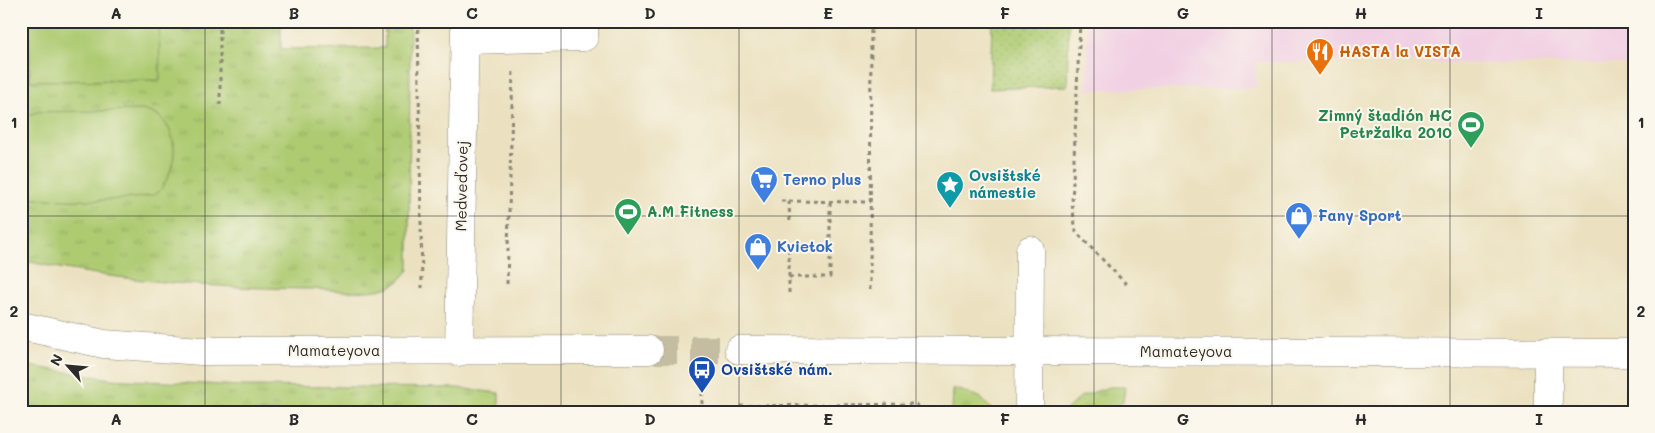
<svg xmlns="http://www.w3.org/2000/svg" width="1655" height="433" viewBox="0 0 1655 433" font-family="Mali,sans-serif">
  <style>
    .built { fill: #f1d0e3 }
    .grass { fill: url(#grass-dots); stroke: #6c7b4e }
    .park { fill: url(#park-tufts); stroke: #6c7b4e }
    .pitch { fill: #aecb72; stroke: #6c7b4e }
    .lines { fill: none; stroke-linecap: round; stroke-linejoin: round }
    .minor-tunnel { stroke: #c5bda2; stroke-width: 28; stroke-dasharray: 28 14; stroke-linecap: butt }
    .minor-casing { stroke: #8b8676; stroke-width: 29 }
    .path { stroke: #8b8676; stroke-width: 3; stroke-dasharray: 4 4; stroke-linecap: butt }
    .minor { stroke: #fff; stroke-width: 28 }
    .grid { fill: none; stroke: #2b2b2b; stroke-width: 1; stroke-opacity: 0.55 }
    .labels { text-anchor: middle; stroke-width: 4; stroke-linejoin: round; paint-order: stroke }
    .food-label { font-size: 15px; font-weight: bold; fill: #c56008; stroke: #fbf7ec; text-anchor: start }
    .leisure-label { font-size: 15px; font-weight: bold; fill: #27864d; stroke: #fbf7ec; text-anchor: end }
    .culture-label { font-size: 15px; font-weight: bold; fill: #0d838f; stroke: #fbf7ec; text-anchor: start }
    .shop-label { font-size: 15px; font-weight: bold; fill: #366cbe; stroke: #fbf7ec; text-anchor: start }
    .street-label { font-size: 15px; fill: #2b2b2b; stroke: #fbf7ec }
    .transit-label { font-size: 15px; font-weight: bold; fill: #164399; stroke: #fbf7ec; text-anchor: start }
    .neatline { fill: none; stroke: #2b2b2b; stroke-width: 2 }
    .grid-label { font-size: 16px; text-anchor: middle; font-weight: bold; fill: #2b2b2b }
  </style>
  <defs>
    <pattern id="grass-dots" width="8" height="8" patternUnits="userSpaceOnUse" patternTransform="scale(1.25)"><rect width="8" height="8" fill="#aecb72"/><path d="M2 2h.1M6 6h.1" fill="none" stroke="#96ae63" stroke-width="1.8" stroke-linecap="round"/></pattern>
    <pattern id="park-tufts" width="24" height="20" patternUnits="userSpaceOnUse" patternTransform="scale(1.25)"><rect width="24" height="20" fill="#aecb72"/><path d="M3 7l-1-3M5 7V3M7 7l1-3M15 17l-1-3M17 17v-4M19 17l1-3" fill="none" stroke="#96ae63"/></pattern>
  </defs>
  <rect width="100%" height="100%" fill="#fbf7ec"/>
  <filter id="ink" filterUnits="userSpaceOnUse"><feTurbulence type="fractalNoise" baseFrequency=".02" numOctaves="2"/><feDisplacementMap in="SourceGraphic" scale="10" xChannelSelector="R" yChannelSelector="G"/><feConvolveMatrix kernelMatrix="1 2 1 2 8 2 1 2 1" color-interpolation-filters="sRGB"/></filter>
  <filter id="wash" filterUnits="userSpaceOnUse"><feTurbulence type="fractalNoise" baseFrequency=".0096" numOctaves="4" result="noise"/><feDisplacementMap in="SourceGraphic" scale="20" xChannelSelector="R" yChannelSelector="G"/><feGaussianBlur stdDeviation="1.12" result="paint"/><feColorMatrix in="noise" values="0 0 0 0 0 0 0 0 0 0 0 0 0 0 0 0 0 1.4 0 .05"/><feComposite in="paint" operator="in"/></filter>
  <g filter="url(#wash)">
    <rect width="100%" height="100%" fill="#ebe1c0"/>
    <polygon class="built" points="1087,21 1634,21 1634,64 1256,62 1256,88 1087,90"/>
    <polygon class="grass" points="992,21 1069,21 1067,86 990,89"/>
    <g class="park">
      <path d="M21,21H281V49L385,48V21H410L409,270C403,277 398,283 389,287C367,295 336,290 313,289C215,288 118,282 21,260Z"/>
      <polygon points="29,366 111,379 241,386 457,388 499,393 499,412 21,412 21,368"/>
      <polygon points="1109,387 1125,387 1123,401 1115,410 1064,412 1080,397"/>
      <polygon points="953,388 980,397 994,412 952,412"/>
    </g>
    <g class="pitch">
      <polygon points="29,21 159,21 160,80 30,81"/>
      <path d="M143,110C148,112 156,114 160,117C179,135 177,164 164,184C162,187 160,192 157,193C144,202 33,203 21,194V118L37,112Z"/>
    </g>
  </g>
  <g filter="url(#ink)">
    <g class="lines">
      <polyline class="minor-tunnel" points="649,350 739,350"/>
      <defs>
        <g id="minor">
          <polyline points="466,40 584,37 584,21"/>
          <polyline points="21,326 104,344 201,351 649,350"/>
          <polyline points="739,350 1634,353"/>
          <polyline points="459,352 465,21"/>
          <polyline points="1548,353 1548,412"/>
          <polyline points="1029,412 1030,250"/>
        </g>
      </defs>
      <use href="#minor" class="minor-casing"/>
      <g class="path">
        <polyline points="220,21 220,107"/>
        <polyline points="418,21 422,288"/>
        <polyline points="1080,21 1072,204 1076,232 1127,285"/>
        <polyline points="781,201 870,202"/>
        <polyline points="789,201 790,225"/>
        <polyline points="789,277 830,277 830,202"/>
        <polyline points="507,284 513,69"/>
        <polyline points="870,290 871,21"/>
        <polyline points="789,293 789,239"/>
        <polyline points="588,406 588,412"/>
        <polyline points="740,406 916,404 923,412"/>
        <polyline points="702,412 702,394"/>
      </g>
      <use href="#minor" class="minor"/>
    </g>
  </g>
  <path class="grid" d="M205,21V412M383,21V412M561,21V412M739,21V412M916,21V412M1094,21V412M1272,21V412M1450,21V412M21,216H1634"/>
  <defs>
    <symbol id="restaurant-pin" viewBox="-11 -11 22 30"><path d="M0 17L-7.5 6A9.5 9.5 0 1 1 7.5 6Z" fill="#e8710a" stroke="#fbf7ec"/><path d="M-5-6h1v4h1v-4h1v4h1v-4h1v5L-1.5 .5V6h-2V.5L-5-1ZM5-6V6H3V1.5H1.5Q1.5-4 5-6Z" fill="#fff"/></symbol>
    <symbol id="stadium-pin" viewBox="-11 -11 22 30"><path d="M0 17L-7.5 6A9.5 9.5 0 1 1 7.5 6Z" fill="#2e9e5b" stroke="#fbf7ec"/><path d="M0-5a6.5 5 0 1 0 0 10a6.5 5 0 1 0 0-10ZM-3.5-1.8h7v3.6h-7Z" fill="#fff"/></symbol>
    <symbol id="supermarket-pin" viewBox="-11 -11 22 30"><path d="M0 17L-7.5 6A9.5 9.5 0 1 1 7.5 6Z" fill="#3f7fe0" stroke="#fbf7ec"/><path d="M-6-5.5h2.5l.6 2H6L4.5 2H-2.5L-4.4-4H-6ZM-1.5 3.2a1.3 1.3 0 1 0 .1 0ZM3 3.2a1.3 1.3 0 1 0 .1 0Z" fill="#fff"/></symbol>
    <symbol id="sight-pin" viewBox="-11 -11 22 30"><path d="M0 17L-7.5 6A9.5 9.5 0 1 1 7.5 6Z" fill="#0f9aa8" stroke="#fbf7ec"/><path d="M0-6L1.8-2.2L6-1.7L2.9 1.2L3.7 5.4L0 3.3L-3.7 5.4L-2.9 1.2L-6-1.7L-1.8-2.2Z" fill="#fff"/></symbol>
    <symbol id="shop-pin" viewBox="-11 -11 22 30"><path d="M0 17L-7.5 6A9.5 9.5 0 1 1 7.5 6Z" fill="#3f7fe0" stroke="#fbf7ec"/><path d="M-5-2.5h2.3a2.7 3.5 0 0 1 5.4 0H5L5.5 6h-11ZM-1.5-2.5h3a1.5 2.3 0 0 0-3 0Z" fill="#fff"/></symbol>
    <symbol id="bus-pin" viewBox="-11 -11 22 30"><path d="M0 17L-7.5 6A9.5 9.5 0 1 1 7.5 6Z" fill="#1a4fb4" stroke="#fbf7ec"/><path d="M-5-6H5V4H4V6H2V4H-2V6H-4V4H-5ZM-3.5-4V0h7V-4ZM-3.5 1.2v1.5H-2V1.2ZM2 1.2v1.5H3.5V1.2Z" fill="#fff"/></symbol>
  </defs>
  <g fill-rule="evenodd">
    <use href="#restaurant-pin" x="1304" y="36" width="32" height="43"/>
    <use href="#stadium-pin" x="1455" y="109" width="32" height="43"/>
    <use href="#supermarket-pin" x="748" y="164" width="32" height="43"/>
    <use href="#sight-pin" x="934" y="169" width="32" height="43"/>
    <use href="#stadium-pin" x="612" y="196" width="32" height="43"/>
    <use href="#shop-pin" x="1283" y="200" width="32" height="43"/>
    <use href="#shop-pin" x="742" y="231" width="32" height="43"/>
    <use href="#bus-pin" x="686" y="354" width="32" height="43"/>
  </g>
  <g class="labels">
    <g class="food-label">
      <text x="1339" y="57">HASTA la VISTA</text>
    </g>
    <g class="leisure-label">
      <text x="1452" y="121">Zimný štadión HC<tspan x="1452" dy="17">Petržalka 2010</tspan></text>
      <text x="647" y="217" text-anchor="start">A.M Fitness</text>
    </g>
    <g class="culture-label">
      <text x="969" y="181">Ovsištské<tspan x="969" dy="17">námestie</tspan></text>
    </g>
    <g class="shop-label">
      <text x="783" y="185">Terno plus</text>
      <text x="1318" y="221">Fany Sport</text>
      <text x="777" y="252">Kvietok</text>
    </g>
    <g class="street-label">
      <text transform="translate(462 186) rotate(-89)" y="5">Medveďovej</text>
      <text x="334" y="356">Mamateyova</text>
      <text x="1186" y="357">Mamateyova</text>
    </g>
    <g class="transit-label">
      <text x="721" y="375">Ovsištské nám.</text>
    </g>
  </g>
  <rect width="1655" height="433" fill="none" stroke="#fbf7ec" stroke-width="55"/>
  <g transform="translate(68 366) rotate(297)" stroke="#fbf7ec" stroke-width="4" paint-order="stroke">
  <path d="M0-4L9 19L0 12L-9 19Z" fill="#2b2b2b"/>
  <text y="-8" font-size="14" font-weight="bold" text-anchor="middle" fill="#2b2b2b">N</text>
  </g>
  <rect x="28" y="28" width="1600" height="378" class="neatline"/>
  <g class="grid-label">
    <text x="116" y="19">A</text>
    <text x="294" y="19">B</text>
    <text x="472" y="19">C</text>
    <text x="650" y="19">D</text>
    <text x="828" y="19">E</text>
    <text x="1005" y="19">F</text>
    <text x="1183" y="19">G</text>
    <text x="1361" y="19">H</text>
    <text x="1539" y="19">I</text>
    <text x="14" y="128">1</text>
    <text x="1641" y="128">1</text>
    <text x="14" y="317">2</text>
    <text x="1641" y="317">2</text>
    <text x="116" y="425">A</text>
    <text x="294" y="425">B</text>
    <text x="472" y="425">C</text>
    <text x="650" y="425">D</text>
    <text x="828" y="425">E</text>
    <text x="1005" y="425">F</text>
    <text x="1183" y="425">G</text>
    <text x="1361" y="425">H</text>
    <text x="1539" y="425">I</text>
  </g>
</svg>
